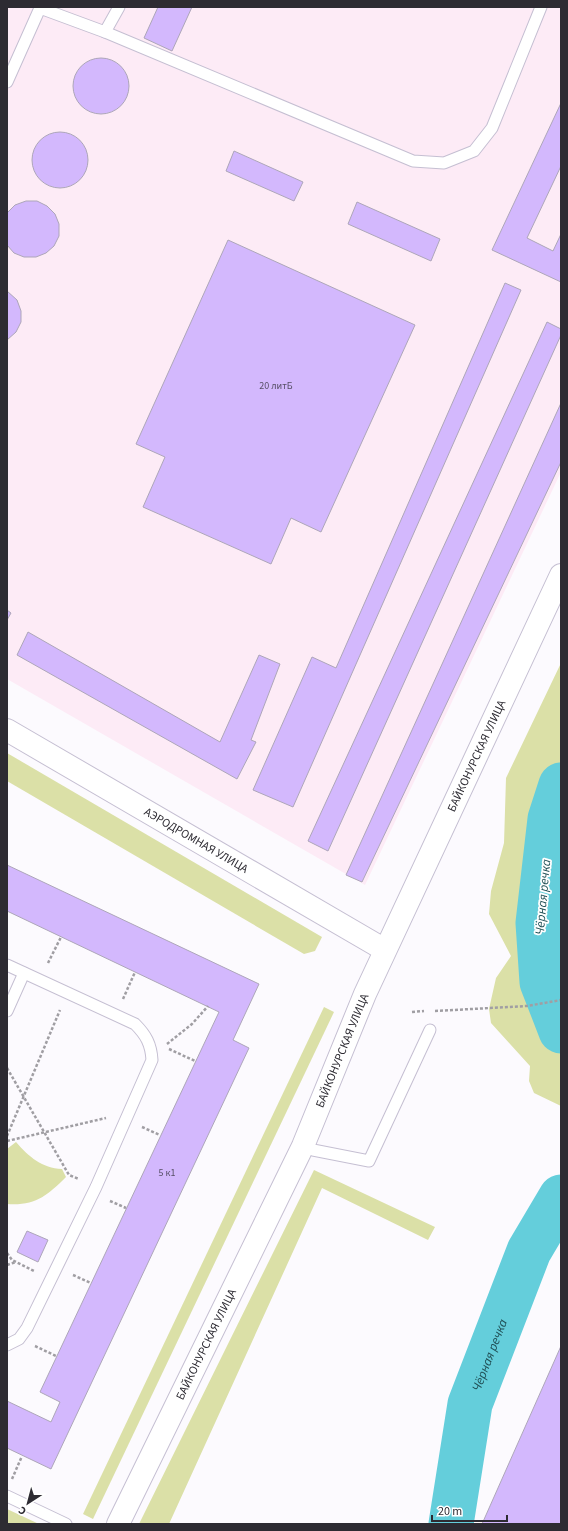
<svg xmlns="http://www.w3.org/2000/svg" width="568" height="1531" viewBox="0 0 568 1531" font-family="'Source Sans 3',sans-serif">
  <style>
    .industrial { fill: #fdebf6 }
    .green { fill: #dbe0a7 }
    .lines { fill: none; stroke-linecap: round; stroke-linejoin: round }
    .river { stroke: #64cedb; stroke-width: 45 }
    .building { fill: #d3b8fd; stroke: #ada6b9 }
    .lane-casing { stroke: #c5bfd2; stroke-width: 13 }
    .street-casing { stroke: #c5bfd2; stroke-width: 24 }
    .path { stroke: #a09ea3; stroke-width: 2.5; stroke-dasharray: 3 2; stroke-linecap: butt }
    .lane { stroke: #fff; stroke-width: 11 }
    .street { stroke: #fff; stroke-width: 22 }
    .labels { text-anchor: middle; stroke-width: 3.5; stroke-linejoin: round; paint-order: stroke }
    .number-label { font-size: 10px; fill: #564e65 }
    .street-label { font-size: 12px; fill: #2d2b32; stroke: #fff }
    .water-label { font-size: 13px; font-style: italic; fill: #215056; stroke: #fff }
  </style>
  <rect width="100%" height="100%" fill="#fcfafe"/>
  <polygon class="industrial" points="7,7 561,7 561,472 365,885 7,679"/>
  <g class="green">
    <path d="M561,663V891C554,909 554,938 561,956V1106L534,1093L529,1081L530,1066L491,1023L489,1009L496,978L511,956L489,914L491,891L504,843L506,778Z"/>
    <polygon points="7,753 322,937 315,951 304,954 7,781"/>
    <polygon points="324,1007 334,1012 93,1519 83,1514"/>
    <path d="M16,1142C29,1157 42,1168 62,1169L66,1177C47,1196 35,1206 7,1204V1149Z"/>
    <polygon points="314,1170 435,1227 428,1240 322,1188 169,1524 139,1524"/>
    <polygon points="7,1509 39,1524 7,1524"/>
  </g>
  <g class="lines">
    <g class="river">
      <polyline points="561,785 550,819 538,923 542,982 561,1031"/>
      <path id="s1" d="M451,1524L470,1404L529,1251L561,1197"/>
    </g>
  </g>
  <g class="building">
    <polygon points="158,7 192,7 172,51 144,38"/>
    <circle cx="101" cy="86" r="28"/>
    <polygon points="561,103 561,166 527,238 553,251 561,234 561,282 492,250"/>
    <circle cx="60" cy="160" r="28"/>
    <polygon points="234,151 303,182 294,201 226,171"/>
    <polygon points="26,201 37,201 47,206 55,214 59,224 59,236 54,246 46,253 36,257 24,257 14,253 7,245 7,213 15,205"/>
    <polygon points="357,202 440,239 431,261 348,224"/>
    <polygon points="228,240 415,325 321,532 291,518 271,564 143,507 165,457 136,444"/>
    <polygon points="505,283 521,290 293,807 253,790 312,657 336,668"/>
    <polygon points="7,291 17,300 21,311 21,322 16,332 7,340"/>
    <polygon points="547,322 561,329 561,335 328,851 308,841"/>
    <polygon points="561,403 561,462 362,882 346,875"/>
    <polygon points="7,610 11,613 7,620"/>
    <polygon points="28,632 220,742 259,655 280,664 251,740 256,742 237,779 17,655"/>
    <polygon points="7,865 259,984 233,1040 249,1048 51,1469 7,1448 7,1401 51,1422 60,1402 40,1392 219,1012 7,911"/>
    <polygon points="27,1231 48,1240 38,1262 17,1252"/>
    <polygon points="561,1346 561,1524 482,1524"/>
  </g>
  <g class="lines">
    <defs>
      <g id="lane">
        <polyline points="105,32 413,161 444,163 474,151 492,128 541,7"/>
        <polyline points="7,82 40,8 105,32 119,7"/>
        <path d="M7,965L135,1024C146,1035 151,1044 152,1060L96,1187L27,1328L19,1339L7,1345"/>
        <polyline points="7,1011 24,973"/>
        <polyline points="303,1146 313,1150 369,1161 430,1030"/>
        <polyline points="7,1496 66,1524"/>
      </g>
      <g id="street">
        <path id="s2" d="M7,730L385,950"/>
        <path id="s3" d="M118,1524L303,1146L365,994L561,575"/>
      </g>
    </defs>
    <use href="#lane" class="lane-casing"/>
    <use href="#street" class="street-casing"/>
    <g class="path">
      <polyline points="48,963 61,937"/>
      <polyline points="123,999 135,972"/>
      <polyline points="435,1011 527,1006 561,1000"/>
      <polyline points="412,1012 424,1011"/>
      <polyline points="167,1044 192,1024 208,1006"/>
      <polyline points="169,1049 195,1061"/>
      <polyline points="7,1068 69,1175 79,1179"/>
      <polyline points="142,1127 160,1135"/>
      <polyline points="7,1136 60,1010"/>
      <polyline points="7,1141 106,1118"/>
      <polyline points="110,1201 126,1208"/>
      <polyline points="7,1253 12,1260 34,1271"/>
      <polyline points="7,1265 16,1262"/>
      <polyline points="73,1275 91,1283"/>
      <polyline points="35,1346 56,1356"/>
      <polyline points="12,1479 22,1456"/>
    </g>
    <use href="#lane" class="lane"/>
    <use href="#street" class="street"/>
  </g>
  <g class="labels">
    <g class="number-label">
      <text x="276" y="389">20 литБ</text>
      <text x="167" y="1176">5 к1</text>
    </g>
    <g class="street-label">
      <text dy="4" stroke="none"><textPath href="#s3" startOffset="848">БАЙКОНУРСКАЯ УЛИЦА</textPath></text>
      <text dy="4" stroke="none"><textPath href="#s2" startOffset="219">АЭРОДРОМНАЯ УЛИЦА</textPath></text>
      <text dy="4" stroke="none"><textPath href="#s3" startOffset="524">БАЙКОНУРСКАЯ УЛИЦА</textPath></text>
      <text dy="4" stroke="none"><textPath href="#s3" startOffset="200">БАЙКОНУРСКАЯ УЛИЦА</textPath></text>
    </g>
    <g class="water-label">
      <text transform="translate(542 897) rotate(-85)" y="5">Чёрная речка</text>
      <text dy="5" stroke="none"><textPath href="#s1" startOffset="174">Чёрная речка</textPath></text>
    </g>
  </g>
  <rect width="568" height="1531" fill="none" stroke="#2d2b32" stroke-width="16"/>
  <g transform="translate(28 1503) rotate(216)" stroke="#ffffff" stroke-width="3" paint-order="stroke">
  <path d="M0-3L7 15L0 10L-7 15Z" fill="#2d2b32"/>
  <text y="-6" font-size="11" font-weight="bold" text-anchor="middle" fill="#2d2b32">С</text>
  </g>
  <path d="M432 1515v6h75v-6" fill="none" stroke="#2d2b32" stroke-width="2"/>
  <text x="438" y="1515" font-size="12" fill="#2d2b32" stroke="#ffffff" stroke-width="3" paint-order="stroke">20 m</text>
</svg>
